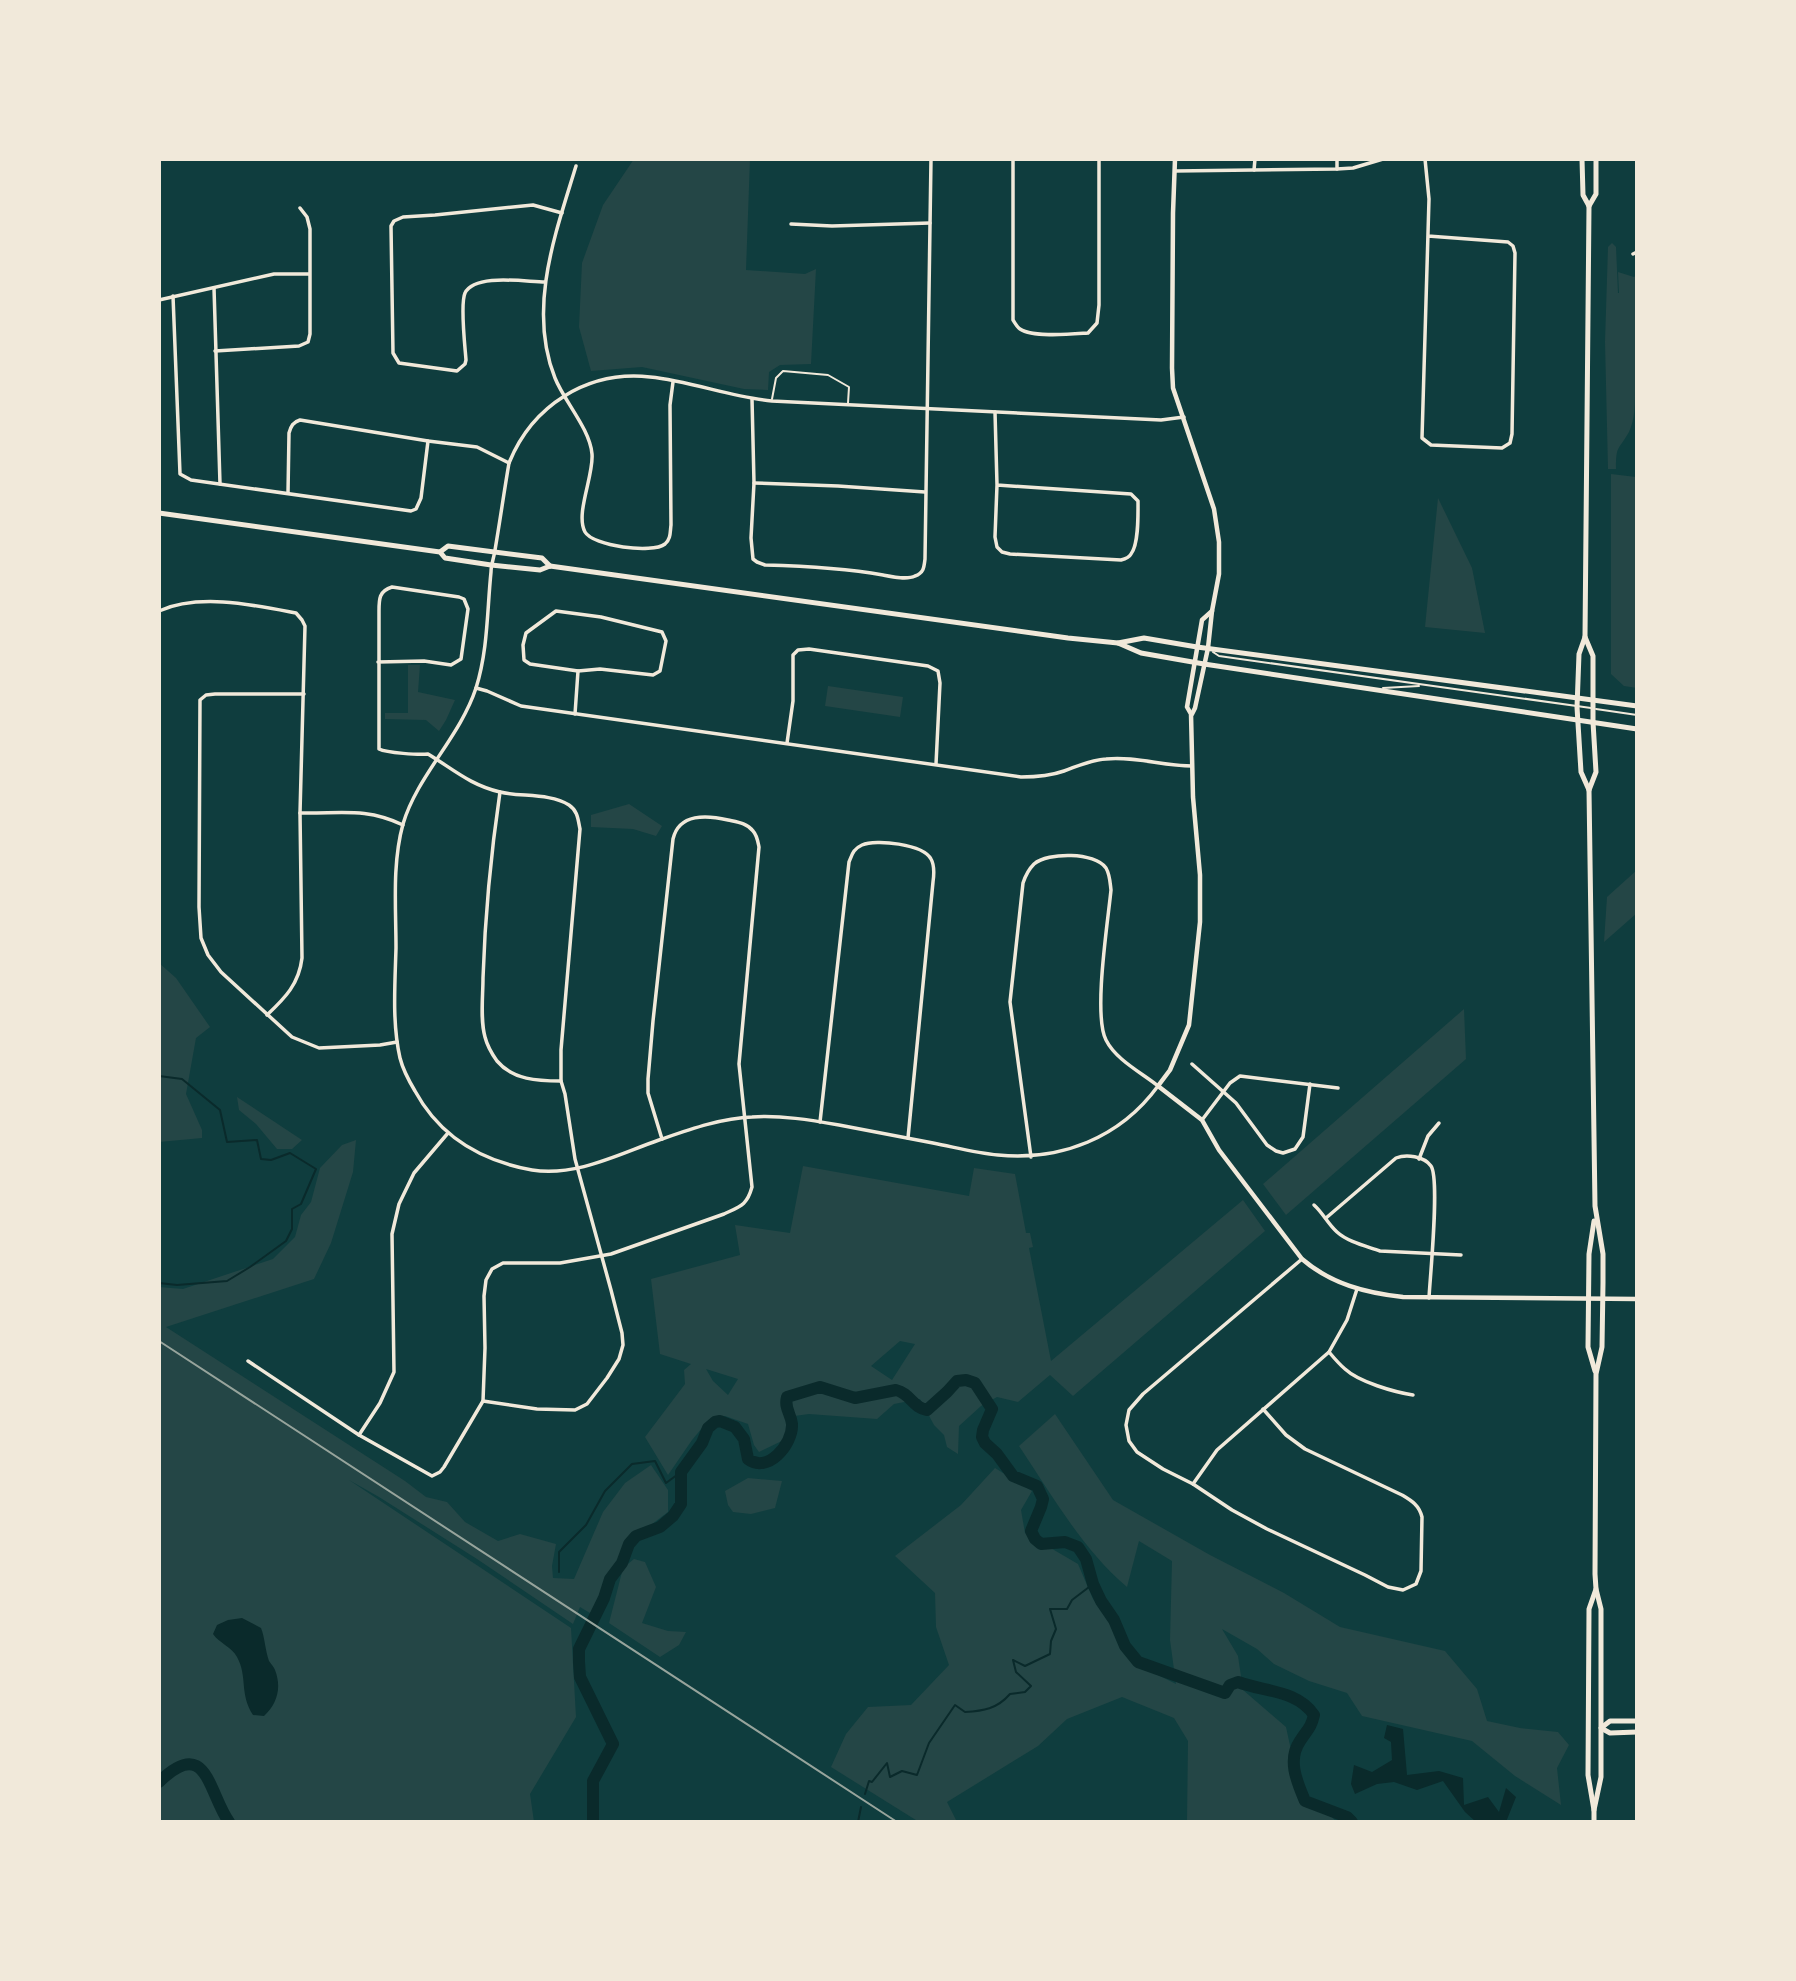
<svg xmlns="http://www.w3.org/2000/svg" width="1796" height="1981" viewBox="0 0 1796 1981" font-family="Literata,serif">
  <style>
    .green { fill: #244646; fill-rule: evenodd }
    .water { fill: #0a2a2b }
    .lines { fill: none; stroke-linecap: round; stroke-linejoin: round }
    .stream { stroke: #0a2a2b; stroke-width: 2 }
    .river { stroke: #0a2a2b; stroke-width: 12 }
    .service { stroke: #f1e9da; stroke-width: 2 }
    .minor { stroke: #f1e9da; stroke-width: 3.5 }
    .tertiary { stroke: #f1e9da; stroke-width: 4.5 }
    .secondary { stroke: #f1e9da; stroke-width: 5 }
    .primary { stroke: #f1e9da; stroke-width: 5 }
    .rail { stroke: #97a49c; stroke-width: 2 }
  </style>
  <rect width="100%" height="100%" fill="#0f3d3e"/>
  <g class="green">
    <polygon points="634,159 750,159 746,270 805,274 816,269 811,364 780,365 769,372 768,390 744,389 642,367 591,371 579,327 582,263 603,205"/>
    <path d="M1612,243L1616,247L1618,293H1619L1618,272L1634,277L1637,275V390L1635,391C1635,405 1635,419 1629,432C1618,451 1616,445 1616,469H1608L1605,342L1608,247Z"/>
    <polygon points="1611,474 1636,477 1637,482 1637,666 1635,677 1637,678 1637,688 1624,686 1611,674"/>
    <polygon points="1438,498 1472,568 1485,633 1425,627"/>
    <polygon points="408,665 420,665 418,692 455,700 446,720 439,731 426,720 385,719 385,713 408,713"/>
    <polygon points="828,686 903,697 900,717 825,706"/>
    <polygon points="629,804 662,826 656,836 633,829 591,827 591,815"/>
    <polygon points="1637,870 1637,913 1604,942 1607,897"/>
    <polygon points="159,963 176,978 210,1027 196,1038 186,1094 202,1130 202,1138 159,1142"/>
    <polygon points="1464,1009 1466,1059 1286,1215 1263,1184"/>
    <polygon points="237,1097 302,1140 292,1149 277,1149 256,1124 239,1110"/>
    <polygon points="356,1140 353,1172 331,1243 314,1279 166,1327 405,1481 426,1497 447,1502 465,1522 498,1541 520,1534 556,1544 552,1566 553,1578 574,1579 603,1512 625,1483 651,1465 668,1490 668,1512 639,1534 627,1546 596,1607 590,1613 580,1607 573,1624 477,1559 379,1497 349,1480 571,1628 576,1717 530,1794 534,1822 159,1822 159,1287 183,1289 273,1259 295,1237 301,1215 311,1202 320,1168 342,1145"/>
    <path d="M803,1166L969,1196L974,1168L1015,1174L1026,1233H1030L1033,1247L1029,1248L1051,1361L1243,1200L1265,1231L1073,1396L1050,1375L1018,1402L997,1397L981,1406L959,1426L958,1454L947,1447L944,1435L934,1425L920,1399L894,1404L877,1419L809,1414L787,1417L786,1439L759,1452L754,1445L748,1424L725,1416L707,1422L692,1440L668,1475L645,1437L685,1384L684,1370L691,1364L660,1354L651,1279L740,1255L735,1225L790,1233ZM900,1341L915,1344L892,1380L871,1366ZM706,1369L738,1379L728,1395L713,1381Z"/>
    <path d="M1055,1414L1113,1500L1210,1555L1284,1593L1340,1627L1445,1651L1477,1689L1487,1721L1520,1728L1558,1732L1569,1745L1557,1768L1561,1805L1515,1776L1472,1741L1362,1716L1347,1693L1309,1681L1274,1664L1257,1649L1222,1629L1238,1656L1243,1690L1286,1727L1299,1787L1337,1822H1187L1188,1741L1174,1718L1122,1697L1067,1719L1038,1746L947,1802L957,1822H919L831,1767L846,1734L868,1707L911,1705L949,1665L936,1627L935,1593L895,1556L961,1505L995,1468L1032,1491L1021,1510L1025,1533L1078,1564L1093,1599L1142,1667L1176,1684L1170,1640L1172,1561L1139,1541L1127,1587C1082,1549 1052,1495 1019,1446Z"/>
    <polygon points="748,1478 782,1481 775,1508 751,1514 733,1512 728,1505 725,1491"/>
    <polygon points="634,1559 645,1562 656,1587 642,1623 668,1631 686,1632 679,1645 660,1657 609,1623 623,1568"/>
  </g>
  <g class="water">
    <path d="M242,1618L261,1628C265,1638 265,1650 269,1661C271,1664 274,1667 275,1670C282,1688 277,1704 264,1716L253,1715C239,1693 248,1677 237,1657C232,1647 219,1643 213,1634L217,1625L228,1620Z"/>
    <polygon points="1387,1725 1403,1729 1407,1775 1439,1771 1463,1778 1464,1805 1488,1797 1499,1812 1506,1788 1516,1797 1506,1822 1476,1822 1465,1812 1443,1781 1417,1790 1394,1782 1377,1784 1355,1794 1351,1784 1354,1765 1372,1772 1392,1760 1391,1742 1384,1738"/>
  </g>
  <g class="lines">
    <g class="stream">
      <polyline points="159,1076 182,1079 220,1110 227,1142 257,1140 261,1159 271,1160 290,1153 316,1169 301,1204 292,1209 292,1229 286,1241 250,1267 227,1281 177,1285 159,1283"/>
      <polyline points="559,1572 559,1552 586,1525 605,1491 632,1464 655,1461 666,1483 681,1472"/>
      <path d="M865,1794L869,1781L872,1782L887,1763L890,1777L902,1771L917,1775L929,1743L955,1705L965,1712C983,1711 997,1709 1010,1694L1025,1692L1031,1686L1016,1672L1013,1660L1025,1666L1050,1654L1051,1641L1056,1629L1050,1609H1067L1072,1600L1093,1584"/>
      <polyline points="858,1822 861,1807"/>
    </g>
    <g class="river">
      <path d="M159,1782C207,1735 208,1792 229,1822"/>
      <path d="M593,1822V1781L613,1744L580,1677L579,1662V1649L604,1598L610,1579L622,1563L629,1544L636,1536L660,1527L673,1516L681,1504V1472L702,1443L708,1428L715,1422L720,1421L735,1427L744,1439L748,1459C767,1474 793,1445 792,1424C791,1414 784,1408 787,1397L820,1387L855,1398L896,1390C910,1393 913,1408 927,1410L947,1392L957,1381L966,1380L975,1383L992,1409L983,1430L982,1437L985,1443L997,1454L1013,1476L1037,1486L1043,1499L1041,1507L1031,1531L1035,1539L1041,1544L1065,1542L1078,1547L1086,1559L1093,1584L1101,1601L1114,1620L1125,1646L1138,1662L1225,1693L1230,1685L1238,1682C1265,1692 1297,1690 1314,1715C1311,1728 1307,1730 1300,1741C1287,1760 1297,1782 1305,1801L1347,1817L1352,1822"/>
    </g>
    <g class="service">
      <polyline points="772,399 776,378 783,371 828,375 849,387 848,403"/>
      <polyline points="1213,652 1219,656 1591,708"/>
      <polyline points="1383,688 1419,686"/>
      <polyline points="1596,709 1637,715"/>
    </g>
    <g class="minor">
      <path d="M1013,159V320C1015,323 1017,327 1020,329C1033,338 1073,334 1088,333L1097,323L1099,305V159"/>
      <polyline points="1425,159 1429,199 1422,438 1431,445 1502,448 1510,443 1512,434 1515,253 1513,246 1508,242 1428,236"/>
      <path d="M576,166C556,232 527,308 555,378C564,401 590,429 592,454C594,475 575,514 585,532C593,546 652,554 665,544C671,539 670,532 671,525L670,405L673,382"/>
      <polyline points="1337,169 1337,159"/>
      <polyline points="1254,170 1255,159"/>
      <polyline points="1175,171 1337,169 1353,168 1383,159"/>
      <polyline points="791,224 832,226 930,223"/>
      <polyline points="1633,254 1637,252"/>
      <path d="M545,282C526,282 475,273 465,293C460,304 465,346 466,360L465,364L457,371L399,363L393,353L391,226L394,221L403,217L435,215L523,206L533,205L562,213"/>
      <polyline points="214,288 220,484"/>
      <polyline points="173,296 180,474 191,480 411,511 416,509 421,498 428,441"/>
      <polyline points="159,300 274,274 309,274"/>
      <polyline points="215,351 299,346 308,342 310,334 310,229 307,217 300,208"/>
      <path d="M752,399L754,483L751,538L753,559L757,562L765,565C805,566 844,568 883,575C893,577 907,580 915,576C924,573 924,567 925,559L931,159"/>
      <path d="M995,412L997,485L995,537L997,547L1002,552L1010,554L1121,560C1125,559 1129,558 1131,554C1139,544 1138,514 1138,501L1131,494L997,485"/>
      <polyline points="754,483 838,486 925,492"/>
      <path d="M288,493L289,433C291,426 293,422 300,420L428,441L477,447L509,463"/>
      <path d="M159,611C199,593 254,605 296,613L302,620L305,626L300,813L302,958C299,984 285,998 267,1015"/>
      <polygon points="556,611 601,617 662,632 666,641 660,671 653,675 600,669 578,671 530,664 524,660 523,645 526,633"/>
      <path d="M378,662L424,661L451,665L461,659L468,609L464,599L459,597L392,587C379,591 379,599 379,611V749C387,753 419,755 428,754C453,769 470,785 500,792C521,797 550,793 569,805C578,811 578,820 580,829L561,1050V1081L565,1094L575,1159L611,1290L622,1333L623,1345L619,1359L607,1378L587,1404L575,1410L537,1409L483,1401"/>
      <path d="M476,688L487,691L521,706L1021,777C1036,777 1050,776 1064,771C1078,766 1090,760 1106,759C1135,756 1163,766 1192,766"/>
      <polyline points="304,694 215,694 206,695 200,700 199,907 201,938 208,955 221,972 292,1037 319,1048 380,1045 397,1042"/>
      <polyline points="575,714 578,671"/>
      <polyline points="787,743 793,701 793,655 798,650 809,649 928,666 938,671 940,683 936,764"/>
      <path d="M500,792C491,853 485,916 483,978C483,997 480,1019 485,1037C487,1045 492,1054 497,1061C513,1080 538,1081 561,1081"/>
      <path d="M300,813C340,814 365,807 403,825"/>
      <polyline points="1192,1064 1236,1103 1267,1145 1276,1151 1283,1153 1295,1149 1303,1137 1310,1084"/>
      <polyline points="1202,1120 1230,1083 1240,1076 1338,1088"/>
      <path d="M820,1122L849,862C852,855 853,849 862,845C876,839 923,844 931,859C935,866 934,875 933,882L908,1138"/>
      <path d="M1031,1157L1010,1002L1023,883C1025,877 1029,869 1034,864C1048,852 1095,852 1106,868C1110,875 1110,882 1111,890C1108,921 1093,1015 1106,1040C1116,1060 1142,1073 1158,1086C1120,1138 1061,1161 998,1155C976,1153 954,1147 933,1143C902,1137 871,1131 839,1125C811,1120 780,1115 752,1117C721,1118 688,1130 659,1140C619,1154 576,1177 532,1170C482,1161 440,1137 415,1091C409,1081 403,1070 400,1058C392,1023 395,984 396,948C396,907 392,864 403,824C417,776 460,737 476,688C488,650 487,611 491,572C491,564 494,558 495,550C500,521 504,492 509,463C532,406 587,370 650,377C691,381 730,397 772,401L1161,420L1184,417"/>
      <polyline points="1419,1159 1428,1136 1439,1123"/>
      <path d="M1314,1205C1323,1213 1328,1224 1337,1232C1348,1242 1366,1246 1380,1251L1461,1255"/>
      <path d="M1326,1218L1396,1158C1406,1154 1424,1156 1431,1166C1440,1179 1430,1277 1429,1298"/>
      <path d="M1329,1352C1334,1358 1339,1364 1345,1369C1359,1382 1394,1392 1413,1395"/>
      <path d="M248,1361L359,1435L432,1476L440,1472L444,1467L483,1401L485,1348L484,1296L486,1280L492,1269L503,1263H560L611,1254L724,1214C741,1206 747,1205 752,1187L739,1064L759,847C758,842 757,835 753,831C747,823 737,822 728,820C707,815 679,813 673,839L653,1021L648,1079V1093L662,1139"/>
      <path d="M1263,1409L1286,1435L1305,1449L1402,1495C1412,1501 1419,1505 1422,1517L1421,1571L1416,1584L1403,1590L1388,1587L1365,1575L1267,1529L1232,1510L1193,1484L1163,1469L1137,1452L1129,1441L1126,1425L1129,1410L1143,1394L1302,1259"/>
      <polyline points="359,1435 380,1403 394,1372 392,1234 399,1204 414,1173 448,1133"/>
      <polyline points="1193,1484 1217,1450 1329,1352 1347,1320 1357,1289"/>
    </g>
    <g class="tertiary">
      <polyline points="1175,159 1173,213 1172,368 1173,388 1214,509 1219,542 1219,574 1212,611 1208,648 1195,708 1192,714"/>
      <path d="M1212,611L1202,620L1187,707L1191,714L1193,797L1200,875V922L1189,1025L1170,1070L1158,1086L1202,1120L1219,1150L1302,1259C1331,1284 1366,1293 1403,1297L1637,1299"/>
    </g>
    <polyline class="secondary" points="1637,1721 1610,1721 1601,1728 1610,1733 1637,1732"/>
    <g class="primary">
      <polyline points="1582,159 1583,195 1589,206 1585,637 1579,654 1577,707 1581,772 1589,790 1595,1206 1603,1254 1603,1283 1602,1347 1596,1374 1595,1574 1596,1589 1601,1609 1601,1777 1594,1810"/>
      <polyline points="1589,206 1596,194 1596,159"/>
      <polyline points="159,513 440,552 445,558 491,565 540,570 550,566 1068,638 1118,643 1144,638 1197,647 1637,706"/>
      <polyline points="440,552 448,546 542,558 550,566"/>
      <polyline points="1585,637 1593,656 1593,722 1596,772 1589,790"/>
      <polyline points="1118,643 1141,653 1204,664 1637,729"/>
      <polyline points="1594,1221 1589,1254 1588,1347 1595,1371"/>
      <polyline points="1594,1822 1594,1810 1588,1775 1589,1609 1596,1589"/>
    </g>
    <polyline class="rail" points="159,1341 897,1822"/>
  </g>
  <rect width="1796" height="1981" fill="none" stroke="#f1e9da" stroke-width="322"/>
</svg>
